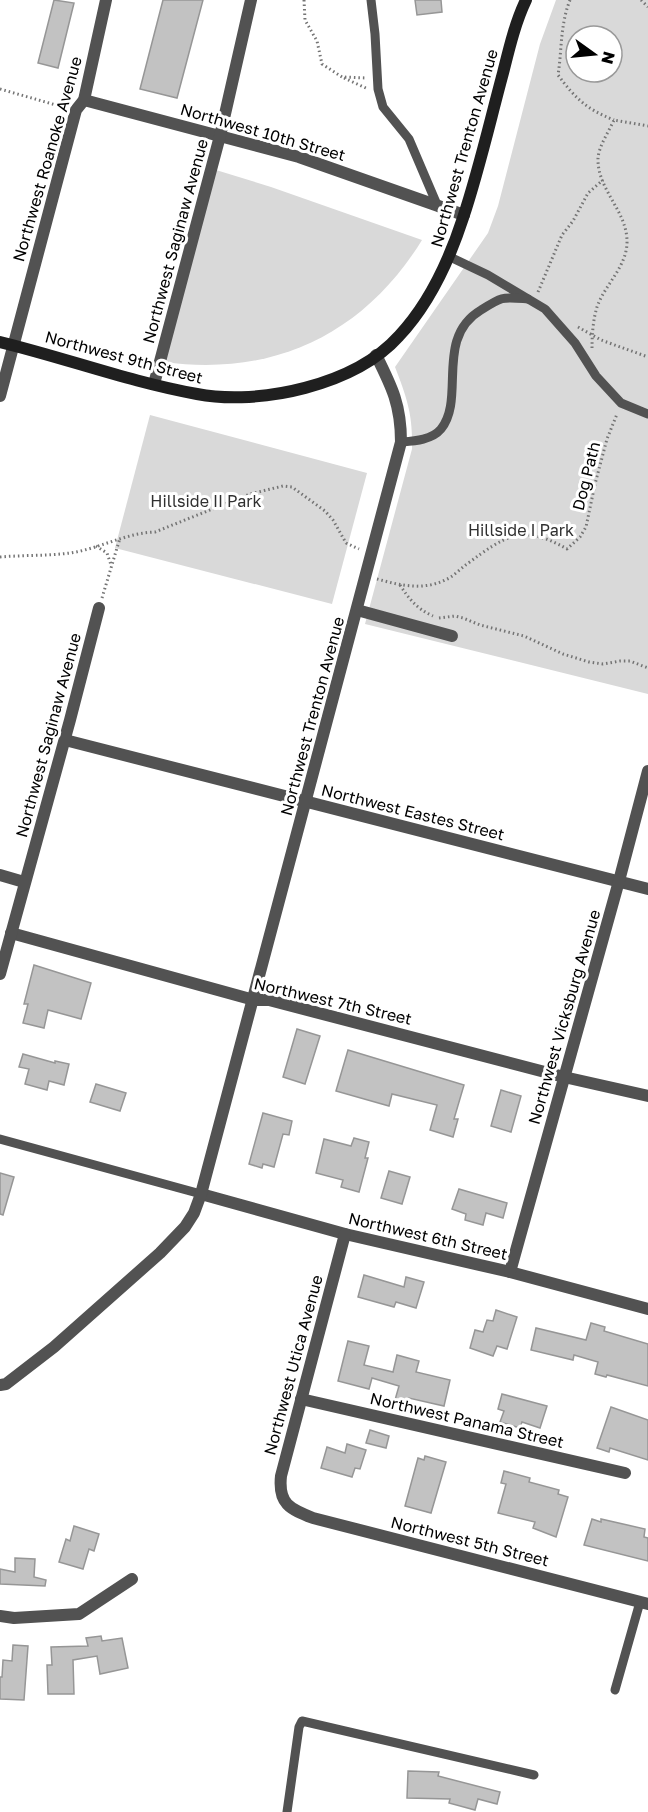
<svg xmlns="http://www.w3.org/2000/svg" width="648" height="1812" viewBox="0 0 648 1812" font-family="'Golos Text',sans-serif">
  <style>
    .green { fill: #d9d9d9; fill-rule: evenodd }
    .building { fill: #c2c2c2; stroke: #969696; stroke-width: 1.5 }
    .lines { fill: none; stroke-linecap: round; stroke-linejoin: round }
    .path { stroke: #747474; stroke-width: 3; stroke-dasharray: 1.5 3; stroke-linecap: butt }
    .lane { stroke: #525252; stroke-width: 9 }
    .street { stroke: #525252; stroke-width: 12 }
    .secondary { stroke: #1f1f1f; stroke-width: 12 }
    .labels { text-anchor: middle; stroke-width: 6; stroke-linejoin: round; paint-order: stroke }
    .street-label { font-size: 16px; fill: #000; stroke: #fff }
    .park-label { font-size: 16px; fill: #303030; stroke: #fff }
  </style>
  <rect width="100%" height="100%" fill="#fff"/>
  <g class="green">
    <path d="M556,0H648V694L365,624L412,449C413,415 407,398 395,367L488,233L498,206L540,44ZM576,36H612V72H576Z"/>
    <path d="M216,170L271,187L422,240C364,334 274,377 164,362Z"/>
    <polygon points="150,415 367,473 332,604 115,548"/>
  </g>
  <g class="building">
    <polygon points="54,0 74,3 58,68 38,63"/>
    <polygon points="163,0 203,0 177,98 140,89"/>
    <polygon points="415,0 441,0 442,12 417,15"/>
    <polygon points="34,965 91,983 81,1019 48,1010 44,1028 23,1023 28,1004 24,1004"/>
    <polygon points="297,1029 320,1036 305,1084 283,1077"/>
    <polygon points="348,1050 464,1085 454,1119 458,1119 453,1137 430,1130 437,1105 392,1094 389,1106 336,1091"/>
    <polygon points="23,1054 55,1063 55,1061 69,1064 64,1085 49,1081 47,1090 25,1084 29,1069 19,1067"/>
    <polygon points="96,1084 126,1093 120,1111 90,1102"/>
    <polygon points="501,1090 521,1096 511,1132 491,1126"/>
    <polygon points="263,1113 292,1121 289,1135 283,1134 274,1167 263,1164 262,1168 249,1164"/>
    <polygon points="354,1138 369,1142 365,1158 368,1158 359,1192 341,1187 343,1180 316,1173 324,1139 351,1146"/>
    <polygon points="389,1171 410,1177 402,1204 381,1198"/>
    <polygon points="0,1173 14,1177 3,1215 0,1214"/>
    <polygon points="459,1189 507,1203 503,1218 486,1213 483,1225 465,1220 466,1214 452,1209"/>
    <polygon points="364,1275 404,1287 406,1277 424,1282 416,1308 396,1302 394,1307 358,1297"/>
    <polygon points="496,1310 517,1317 507,1349 497,1346 493,1356 470,1348 475,1330 483,1332 487,1320 493,1321"/>
    <polygon points="591,1323 605,1327 604,1331 648,1344 648,1386 607,1375 606,1377 595,1374 598,1362 574,1355 573,1360 531,1350 536,1328 586,1340"/>
    <polygon points="348,1341 369,1346 364,1365 393,1372 397,1355 419,1361 416,1372 450,1380 444,1406 409,1398 407,1403 395,1400 399,1386 372,1378 369,1389 338,1381"/>
    <polygon points="502,1394 547,1406 540,1428 522,1422 520,1428 500,1422 504,1411 498,1409"/>
    <polygon points="611,1407 648,1420 648,1460 610,1448 609,1452 597,1448"/>
    <polygon points="370,1430 389,1436 386,1448 366,1443"/>
    <polygon points="347,1444 366,1450 360,1469 355,1468 352,1477 321,1468 327,1447 345,1453"/>
    <polygon points="425,1456 446,1462 431,1513 405,1506 418,1458 424,1460"/>
    <polygon points="504,1471 530,1478 529,1482 559,1490 558,1494 568,1497 556,1537 533,1528 535,1522 498,1513 506,1484 501,1483"/>
    <polygon points="592,1519 601,1522 601,1519 645,1529 644,1537 648,1538 648,1561 584,1545"/>
    <polygon points="74,1526 99,1534 94,1551 89,1549 83,1569 59,1562 66,1539 70,1541"/>
    <polygon points="15,1558 35,1559 34,1577 46,1580 45,1586 0,1584 0,1569 15,1572"/>
    <polygon points="101,1636 102,1641 122,1638 128,1668 100,1674 97,1656 73,1660 74,1694 48,1694 47,1665 52,1665 51,1647 88,1646 86,1638"/>
    <polygon points="13,1645 28,1646 24,1700 0,1699 0,1677 2,1677 3,1660 12,1661"/>
    <polygon points="408,1771 439,1772 438,1776 500,1792 497,1804 478,1799 475,1810 449,1803 450,1799 407,1798"/>
  </g>
  <g class="lines">
    <g class="path">
      <polyline points="304,0 305,20 317,41 322,64 342,77 366,78"/>
      <path d="M570,0C560,25 562,50 558,75C575,98 586,109 614,120"/>
      <polyline points="641,0 648,7"/>
      <polyline points="344,78 368,89"/>
      <polyline points="0,89 63,107"/>
      <polyline points="538,292 562,235 573,221 588,193 603,180"/>
      <polyline points="578,327 601,340 648,357"/>
      <path d="M592,348C592,335 593,320 597,307C605,284 628,266 627,240C626,210 597,189 598,158C599,146 609,131 614,120L648,126"/>
      <polyline points="96,546 107,553 111,565"/>
      <path d="M0,557C23,555 47,556 70,553C99,549 125,533 155,532L250,494L283,486L292,487L325,511L333,520L346,543L359,549"/>
      <path d="M377,579C399,585 422,591 445,580C453,577 460,569 467,564C505,536 522,523 567,549L580,537L586,527L595,484L607,439L617,414"/>
      <path d="M400,585C409,599 417,609 433,616"/>
      <polyline points="102,598 120,538"/>
      <polyline points="439,618 455,616 463,618 480,625 524,636 563,654 589,662 603,664 620,661 630,661 648,668"/>
    </g>
    <g class="lane">
      <polyline points="371,0 375,34 378,89 383,107 409,139 438,207"/>
      <polyline points="450,257 488,275 545,309 575,343 596,376 621,403 648,414"/>
      <path d="M401,442C414,441 432,440 441,429C466,398 434,338 481,310C503,296 502,297 528,299"/>
      <polyline points="0,1139 201,1194"/>
      <polyline points="615,1690 640,1602"/>
      <polyline points="287,1812 299,1727 302,1721 534,1775"/>
    </g>
    <g class="street">
      <polyline points="84,100 299,157 464,215"/>
      <polyline points="154,384 220,136 251,0"/>
      <polyline points="0,396 76,110 84,100 106,0"/>
      <polyline points="357,610 452,636"/>
      <polyline points="65,740 648,889"/>
      <polyline points="0,875 24,882"/>
      <polyline points="11,933 254,1000 269,1000 564,1077 648,1096"/>
      <polyline points="0,974 70,720 99,608"/>
      <polyline points="201,1194 345,1234 510,1272 648,1309"/>
      <path d="M345,1234L281,1476C278,1504 290,1509 313,1518L648,1604"/>
      <polyline points="510,1272 619,881 648,771"/>
      <path d="M0,1385L6,1384L54,1347L160,1253L185,1227L194,1213L201,1194L401,442C401,405 392,387 376,355"/>
      <polyline points="301,1399 625,1473"/>
      <polyline points="0,1616 14,1618 79,1614 132,1579"/>
    </g>
    <path class="secondary" d="M0,342C66,358 130,382 197,394C260,406 355,385 399,336C430,303 449,261 463,218C479,170 490,121 503,73C509,49 515,23 526,0"/>
  </g>
  <g class="labels">
    <g class="street-label">
      <text transform="translate(263 132) rotate(16)" y="6">Northwest 10th Street</text>
      <text transform="translate(464 148) rotate(-74)" y="6">Northwest Trenton Avenue</text>
      <text transform="translate(47 159) rotate(-74)" y="6">Northwest Roanoke Avenue</text>
      <text transform="translate(175 241) rotate(-75)" y="6">Northwest Saginaw Avenue</text>
      <text transform="translate(124 357) rotate(15)" y="6">Northwest 9th Street</text>
      <text transform="translate(586 476) rotate(-76)" y="6">Dog Path</text>
      <text transform="translate(312 716) rotate(-75)" y="6">Northwest Trenton Avenue</text>
      <text transform="translate(48 735) rotate(-75)" y="6">Northwest Saginaw Avenue</text>
      <text transform="translate(413 812) rotate(14)" y="6">Northwest Eastes Street</text>
      <text transform="translate(333 1001) rotate(13)" y="6">Northwest 7th Street</text>
      <text transform="translate(564 1017) rotate(-74)" y="6">Northwest Vicksburg Avenue</text>
      <text transform="translate(428 1236) rotate(13)" y="6">Northwest 6th Street</text>
      <text transform="translate(293 1365) rotate(-75)" y="6">Northwest Utica Avenue</text>
      <text transform="translate(467 1420) rotate(13)" y="6">Northwest Panama Street</text>
      <text transform="translate(470 1541) rotate(14)" y="6">Northwest 5th Street</text>
    </g>
    <g class="park-label">
      <text x="206" y="507">Hillside II Park</text>
      <text x="521" y="536">Hillside I Park</text>
    </g>
  </g>
  <g transform="translate(594 54) rotate(105)"><circle r="28" fill="#ffffff" stroke="#999999" stroke-width="1.5"/>
  <path d="M0-4.5L10 22L0 15L-10 22Z" fill="#000000"/>
  <text y="-9" font-size="16" font-weight="bold" text-anchor="middle" fill="#000000">N</text>
  </g>
</svg>
